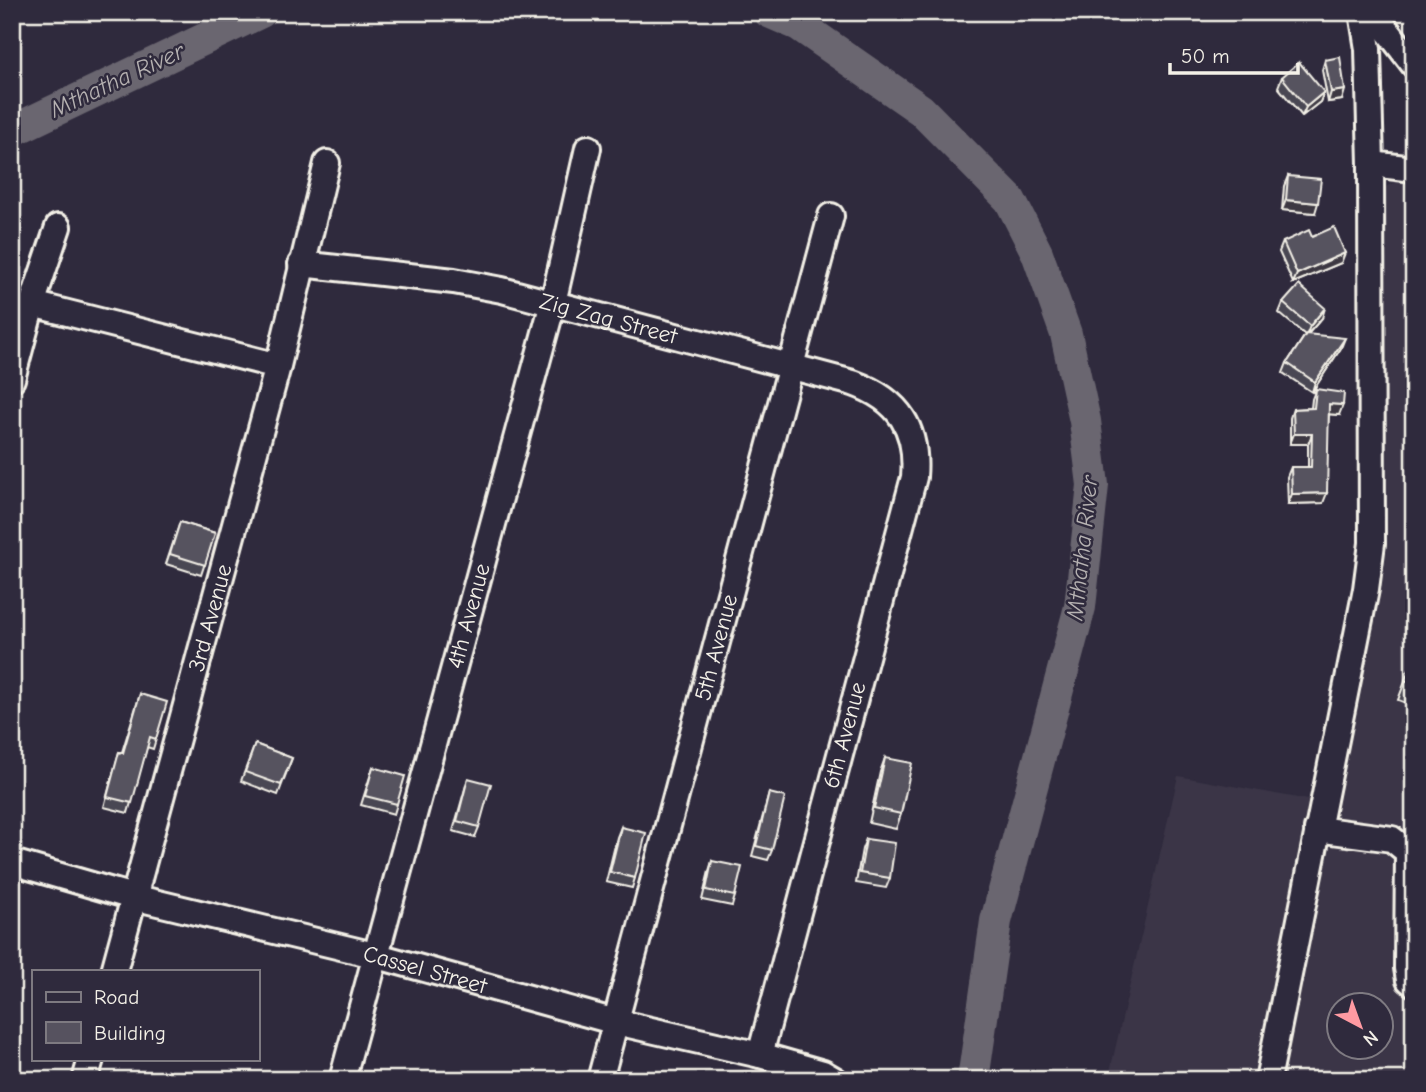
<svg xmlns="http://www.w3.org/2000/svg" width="1426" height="1092" viewBox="0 0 1426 1092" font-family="'Comic Neue',sans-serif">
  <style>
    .built { fill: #3b3647; fill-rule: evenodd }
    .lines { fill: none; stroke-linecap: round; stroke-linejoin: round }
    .river { stroke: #6a6670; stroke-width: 32 }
    .minor-casing { stroke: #f4f1e8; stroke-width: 30 }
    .minor { stroke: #2f2a3d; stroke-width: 24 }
    .wall { fill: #4a4752; stroke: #f4f1e8; stroke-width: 2 }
    .shaded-wall { fill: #3c3942; stroke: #f4f1e8; stroke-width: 2 }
    .building { fill: #56525f; stroke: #f4f1e8; stroke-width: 2 }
    .labels { text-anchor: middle; stroke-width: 5; stroke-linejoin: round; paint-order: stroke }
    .street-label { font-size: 23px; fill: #f4f1e8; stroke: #2f2a3d }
    .water-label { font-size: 24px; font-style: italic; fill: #b6b2b2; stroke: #2f2a3d }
  </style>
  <rect width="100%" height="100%" fill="#2f2a3d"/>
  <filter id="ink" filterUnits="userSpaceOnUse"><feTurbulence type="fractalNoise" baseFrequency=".0143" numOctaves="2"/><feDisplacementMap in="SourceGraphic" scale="14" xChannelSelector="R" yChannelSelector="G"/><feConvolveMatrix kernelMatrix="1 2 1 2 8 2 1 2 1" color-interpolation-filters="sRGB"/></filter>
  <g filter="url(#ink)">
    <path class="built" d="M1414,174V1080H1108L1178,776L1336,805L1385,546L1383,188ZM1338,1004H1380V1046H1338Z"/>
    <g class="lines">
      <g class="river">
        <polyline points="769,12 799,25 921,110 1010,200 1037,253 1066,334 1085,421 1093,485 1080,607 996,921 973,1080"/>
        <polyline points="12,131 261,12"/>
      </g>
      <defs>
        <g id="minor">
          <polyline points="1365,12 1383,25 1414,65"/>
          <polyline points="1371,164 1414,169"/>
          <path id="s1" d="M301,264L454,281L502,290L853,383C900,400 918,429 914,477L760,1055"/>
          <polyline points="32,304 278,366"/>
          <polyline points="12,379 32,304 58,227"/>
          <polyline points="1317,829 1392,839 1408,852 1407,968 1409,980 1414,984"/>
          <path id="s2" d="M12,862L133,897L374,955L616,1022L760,1055L823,1073L835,1080"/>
          <path id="s3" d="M114,971L278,366L327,163"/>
          <polyline points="85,1080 91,1059"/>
          <path id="s4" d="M342,1080L553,303L588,148"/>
          <path id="s5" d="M600,1080L831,216"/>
          <polyline points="1268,1080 1366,589 1372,543 1371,164 1368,49 1362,12"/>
        </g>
      </defs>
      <use href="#minor" class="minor-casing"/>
      <use href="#minor" class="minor"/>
    </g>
    <g class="wall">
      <polygon points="1325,60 1342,100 1328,102 1322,70"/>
      <polygon points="1282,77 1324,92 1320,102 1302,116 1278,87"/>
      <polygon points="1288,176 1315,213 1282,210 1284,186"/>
      <polygon points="1312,237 1341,263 1293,283 1279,252 1283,242"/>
      <polygon points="1414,261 1414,288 1408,278"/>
      <polygon points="1283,303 1322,318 1308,334 1341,348 1312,392 1283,373 1287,363 1305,335 1279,313"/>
      <polygon points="1316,389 1339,415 1329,414 1323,503 1288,504 1287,477 1291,467 1308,467 1308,444 1290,444 1290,418 1293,409 1311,408 1312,399"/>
      <polygon points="180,522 215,533 201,575 166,564"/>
      <polygon points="1414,658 1414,706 1398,700"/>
      <polygon points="140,694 156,739 153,749 147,747 128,813 104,807 116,762 119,752 122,752"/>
      <polygon points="255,744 292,758 278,795 241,781"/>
      <polygon points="885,758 901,814 896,829 869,823 880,772"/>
      <polygon points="373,767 397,804 394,814 361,805"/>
      <polygon points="468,778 479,827 475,837 453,831"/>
      <polygon points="769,793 772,850 768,860 752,856"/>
      <polygon points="621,827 635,878 632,888 606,882 617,837"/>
      <polygon points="866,839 890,878 886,888 856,883 862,849"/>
      <polygon points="712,861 735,896 732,906 702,900 709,871"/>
    </g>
    <g class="shaded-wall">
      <polygon points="1345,90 1342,100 1328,102 1331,92"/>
      <polygon points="1324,92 1320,102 1302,116 1306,107"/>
      <polygon points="1286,200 1318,203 1315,213 1282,210"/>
      <polygon points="1345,253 1341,263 1293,283 1297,274"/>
      <polygon points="1325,308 1322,318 1306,336 1310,326"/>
      <polygon points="1345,338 1341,348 1312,392 1315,382"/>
      <polygon points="1329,404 1343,405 1339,415 1325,414"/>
      <polygon points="1294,434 1312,434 1308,444 1290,444"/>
      <polygon points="1327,493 1323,503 1288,504 1292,494"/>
    </g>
    <g class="building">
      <polygon points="1340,57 1345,90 1331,92 1325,60"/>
      <polygon points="1299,62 1324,92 1306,107 1282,77"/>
      <polygon points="1288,176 1321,179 1318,203 1286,200"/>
      <polygon points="1334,227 1345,253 1297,274 1283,242 1309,230 1312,237"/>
      <polygon points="1299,285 1325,308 1310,326 1283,303"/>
      <polygon points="12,306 17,308 12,326"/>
      <polygon points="1306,334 1345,338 1315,382 1287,363"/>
      <polygon points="1316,389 1344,393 1343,405 1329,404 1327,493 1292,494 1291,467 1311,467 1312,434 1294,434 1293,409 1314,408"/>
      <polygon points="180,522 215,533 205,565 170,554"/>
      <polygon points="1414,658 1414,684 1405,680"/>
      <polygon points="140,694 167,702 156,739 150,737 132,803 107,797 119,752 123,753"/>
      <polygon points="255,744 292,758 281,785 245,772"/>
      <polygon points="885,758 912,763 901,814 874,808"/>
      <polygon points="373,767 405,776 397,804 365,796"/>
      <polygon points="468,778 491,784 479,827 457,821"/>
      <polygon points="769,793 785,797 772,850 756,846"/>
      <polygon points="621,827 646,833 635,878 610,872"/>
      <polygon points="866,839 895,843 890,878 860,873"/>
      <polygon points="712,861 742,867 735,896 706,890"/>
    </g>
  </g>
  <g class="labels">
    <g class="street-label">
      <text dy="8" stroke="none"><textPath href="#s1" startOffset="313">Zig Zag Street</textPath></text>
      <text dy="8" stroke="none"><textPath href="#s4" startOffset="481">4th Avenue</textPath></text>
      <text dy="8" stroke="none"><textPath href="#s3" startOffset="366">3rd Avenue</textPath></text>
      <text dy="8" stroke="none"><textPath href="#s5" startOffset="448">5th Avenue</textPath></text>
      <text transform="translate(844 735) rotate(-75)" y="8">6th Avenue</text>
      <text dy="8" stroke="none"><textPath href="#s2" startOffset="427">Cassel Street</textPath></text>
    </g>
    <g class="water-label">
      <text transform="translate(117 80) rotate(-25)" y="8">Mthatha River</text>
      <text transform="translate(1082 548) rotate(-84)" y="8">Mthatha River</text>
    </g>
  </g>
  <rect width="1426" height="1092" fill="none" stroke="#2f2a3d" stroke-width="42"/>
  <rect x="21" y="21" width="1384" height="1050" fill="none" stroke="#f4f1e8" stroke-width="2.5" filter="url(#ink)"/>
  <rect x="32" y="970" width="228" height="91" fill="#2f2a3d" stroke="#7e7a81" stroke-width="2"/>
  <rect x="46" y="992" width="35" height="10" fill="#2f2a3d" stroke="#7e7a81" stroke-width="2"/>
  <text x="94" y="1004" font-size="21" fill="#f4f1e8">Road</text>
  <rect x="46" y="1022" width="35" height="21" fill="#56525f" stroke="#7e7a81" stroke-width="2"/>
  <text x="94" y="1040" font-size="21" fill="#f4f1e8">Building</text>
  <g transform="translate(1360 1026) rotate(139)"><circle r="33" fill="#2f2a3d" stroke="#7e7a81" stroke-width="2"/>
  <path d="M0-5L12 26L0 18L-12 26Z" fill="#ff9aa2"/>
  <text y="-10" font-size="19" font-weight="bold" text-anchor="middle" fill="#f4f1e8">N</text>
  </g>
  <path d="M1170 63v10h128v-10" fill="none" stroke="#f4f1e8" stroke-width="3.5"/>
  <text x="1181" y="63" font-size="21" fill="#f4f1e8" stroke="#2f2a3d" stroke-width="5" paint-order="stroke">50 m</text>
</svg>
